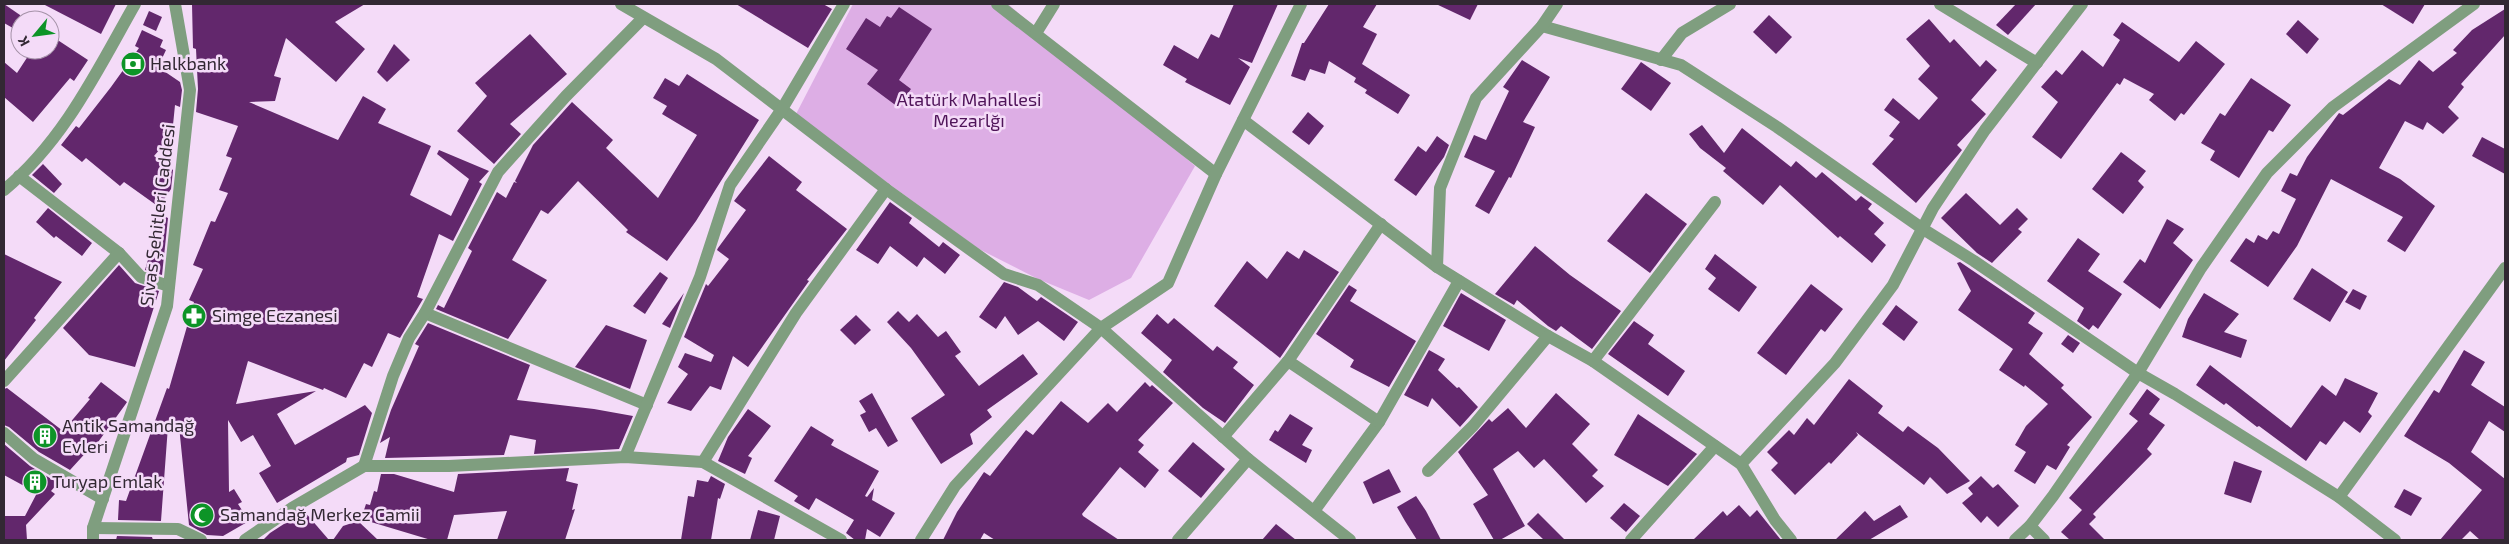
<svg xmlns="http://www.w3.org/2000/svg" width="2509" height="544" viewBox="0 0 2509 544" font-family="'Exo 2',sans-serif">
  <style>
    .green { fill: #ddaee5 }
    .building { fill: #62276c }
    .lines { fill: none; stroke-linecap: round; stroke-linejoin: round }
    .minor { stroke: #7f9e7f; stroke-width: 12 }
    .labels { text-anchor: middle; stroke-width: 5; stroke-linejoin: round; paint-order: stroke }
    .poi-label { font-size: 18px; fill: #322833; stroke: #f4dbf8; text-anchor: start }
    .park-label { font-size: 18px; fill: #4f1459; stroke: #f4dbf8 }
    .street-label { font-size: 18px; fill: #322833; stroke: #f4dbf8 }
  </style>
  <rect width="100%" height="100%" fill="#f4dbf8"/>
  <polygon class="green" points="853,4 1008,4 1195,166 1131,278 1089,300 1038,279 979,249 795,116"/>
  <g class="building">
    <polygon points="4,4 20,15 20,32 4,23"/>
    <polygon points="43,4 116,4 101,34"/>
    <polygon points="192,4 365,4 335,22 365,49 336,82 286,38 274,76 281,78 275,101 249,102 338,140 363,96 386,109 378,123 431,146 410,195 451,216 469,179 437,154 439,150 489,171 479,182 482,184 453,241 439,234 417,297 423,299 400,338 388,333 372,367 364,363 346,398 324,388 323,390 248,361 236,404 316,391 277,414 295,445 365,405 372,413 359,455 347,458 346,462 277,503 259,473 271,466 253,435 241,442 228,420 229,492 234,489 242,502 238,504 249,521 223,536 207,535 189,525 179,426 168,426 161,521 118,520 119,500 126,501 167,388 169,389 194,302 189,300 203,269 193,265 211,221 215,222 228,193 219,190 232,158 226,156 238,126 196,112 198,89 196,49 193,48"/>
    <polygon points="736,4 823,4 832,9 808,48"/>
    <polygon points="1234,4 1278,4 1252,63 1238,58 1250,67 1230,105 1185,82 1187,79 1163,65 1174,45 1198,59 1211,34 1219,38"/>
    <polygon points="1329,4 1377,4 1363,27 1377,34 1362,64 1410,95 1398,114 1365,93 1367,90 1354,82 1356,78 1329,61 1325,74 1310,69 1305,81 1291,76 1302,43 1304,43"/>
    <polygon points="1436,4 1478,4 1470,20"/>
    <polygon points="2016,4 2036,4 2008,35 1996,25"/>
    <polygon points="2381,4 2425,4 2413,24"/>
    <polygon points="899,7 932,29 899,80 911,89 898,107 867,84 878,70 846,49 866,18 880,27 887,16 891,18"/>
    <polygon points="2505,9 2505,35 2461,84 2464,87 2448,107 2459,118 2443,134 2427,122 2423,130 2405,121 2379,168 2400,179 2435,206 2405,252 2387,241 2403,217 2331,179 2297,246 2268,287 2230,261 2246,238 2254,243 2258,235 2267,240 2273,231 2279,234 2296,199 2281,191 2290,173 2297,176 2307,157 2339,113 2343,115 2389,79 2400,85 2419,60 2433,72 2457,53 2453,50 2472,30"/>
    <polygon points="149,11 162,17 156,31 143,25"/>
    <polygon points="1769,15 1792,37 1776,54 1753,32"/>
    <polygon points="1929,19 1950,43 1954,39 1980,67 1986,60 1997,70 1971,100 1986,114 1957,145 1962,150 1958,155 1916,203 1872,164 1894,139 1889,136 1900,122 1884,110 1893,98 1919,120 1938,98 1918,79 1930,66 1906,39"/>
    <polygon points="2298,20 2319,39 2307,54 2286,34"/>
    <polygon points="2122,22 2179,62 2196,41 2225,64 2184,115 2181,113 2175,121 2149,100 2154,94 2124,78 2120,85 2117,83 2061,159 2032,137 2058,102 2041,87 2056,70 2062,75 2082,50 2103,67 2120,40 2113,35"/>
    <polygon points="142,30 163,40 160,47 166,50 158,67 180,82 182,90 180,107 175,105 172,135 154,156 173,170 171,189 159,207 124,182 120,186 86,158 82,162 61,145 76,126 79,128 111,87 139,48 135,46"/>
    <polygon points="530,34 567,74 510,124 521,134 494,164 457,131 487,96 475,83"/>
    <polygon points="50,35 88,60 74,81 70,78 33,122 4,97 4,62 17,73 32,50 50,50"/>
    <polygon points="394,44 410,60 387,82 377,72"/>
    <polygon points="1522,60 1550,77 1523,122 1535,127 1511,178 1509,177 1489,214 1475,206 1495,171 1464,157 1474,135 1486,140 1509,91 1503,87"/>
    <polygon points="1641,62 1671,83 1651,111 1621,89"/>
    <polygon points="687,74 759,120 696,221 667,261 626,232 628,230 578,181 548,214 541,210 512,260 547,280 508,339 436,309 438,305 444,308 472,251 468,248 497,192 506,198 514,182 517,183 515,181 533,145 572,102 613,140 606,148 658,198 697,135 662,114 667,106 653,98 665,78 679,86"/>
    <polygon points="2251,78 2291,105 2273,132 2269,130 2239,178 2210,160 2215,151 2201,143 2220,113 2225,116"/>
    <polygon points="1308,112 1324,126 1309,145 1292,132"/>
    <polygon points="1702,125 1724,153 1742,128 1791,167 1796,161 1816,178 1822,172 1856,201 1861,196 1872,204 1868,209 1884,223 1874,234 1886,245 1872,263 1840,236 1838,238 1780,185 1763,205 1723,171 1726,168 1700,148 1689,134"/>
    <polygon points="1437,136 1449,145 1444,157 1416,196 1394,180 1418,146 1426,152"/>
    <polygon points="2482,137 2505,149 2505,174 2472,156"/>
    <polygon points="2121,152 2146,171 2138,181 2144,187 2123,214 2092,189"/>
    <polygon points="769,156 802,182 796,190 847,229 807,280 809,281 748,367 733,356 721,390 710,386 691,411 667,403 688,374 678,367 685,353 711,362 714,355 684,337 706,284 708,286 729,259 717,250 718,248 746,210 734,201"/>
    <polygon points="43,164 62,184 54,193 32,175"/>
    <polygon points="1646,193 1687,224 1650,273 1607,241"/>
    <polygon points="1966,193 2000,225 2017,208 2028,219 2018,229 2022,232 1992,263 1977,253 1941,218"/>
    <polygon points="890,202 912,218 909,223 939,247 943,242 960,255 945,274 924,257 917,267 890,246 878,264 856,250"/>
    <polygon points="48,208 92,243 82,256 56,236 54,238 36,222"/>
    <polygon points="161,215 168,218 162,275 145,270"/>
    <polygon points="2167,219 2184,229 2173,243 2193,260 2160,309 2123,282 2140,259 2145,263"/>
    <polygon points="2078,238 2100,254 2088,271 2122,294 2098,329 2093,325 2089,330 2077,321 2084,308 2047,281"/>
    <polygon points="1535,246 1570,275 1621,311 1592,349 1561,326 1556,331 1548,326 1517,300 1514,305 1495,294"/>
    <polygon points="1304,250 1339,272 1280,358 1214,306 1247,261 1267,279 1287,251 1299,259"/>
    <polygon points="4,254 62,282 34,318 36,320 4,361"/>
    <polygon points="1715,254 1757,287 1739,312 1708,289 1716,278 1705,269"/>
    <polygon points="1960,262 2035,313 2028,323 2043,333 2029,354 2064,385 2061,388 2092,417 2067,445 2070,447 2056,470 2047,465 2035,484 2014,471 2026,452 2015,445 2026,426 2048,404 2025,385 2024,387 1999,370 2013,349 1958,310 1971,291 1957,263"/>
    <polygon points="119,265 135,283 159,291 135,367 89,355 63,328"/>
    <polygon points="2312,268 2348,292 2330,322 2293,299"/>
    <polygon points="660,272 668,278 645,314 633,306"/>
    <polygon points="1004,282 1018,287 1037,301 1041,297 1078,322 1064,341 1038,321 1018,335 1005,316 996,329 979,317"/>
    <polygon points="1811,284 1843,309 1825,332 1821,329 1786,375 1757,353"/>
    <polygon points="1349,285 1357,290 1350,301 1416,341 1389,387 1350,367 1354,360 1316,334"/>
    <polygon points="2353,289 2367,296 2360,310 2345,302"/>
    <polygon points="684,293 670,328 662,324"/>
    <polygon points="1461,293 1506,320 1489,351 1443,326"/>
    <polygon points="2204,293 2239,314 2224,332 2247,340 2241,358 2182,337 2188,319"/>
    <polygon points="1896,305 1918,322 1904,341 1882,324"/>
    <polygon points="898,311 909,322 917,314 938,337 946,331 961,352 955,356 979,386 1023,354 1038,374 987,410 992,417 970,434 973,444 941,464 911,418 945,395 911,348 887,322"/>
    <polygon points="1157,314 1168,324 1174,318 1213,351 1217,346 1238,362 1233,368 1254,385 1225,423 1203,408 1163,372 1172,360 1141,333"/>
    <polygon points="856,315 871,330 855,345 840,330"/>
    <polygon points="1634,321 1654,335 1648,344 1685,371 1668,396 1608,354"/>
    <polygon points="428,323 530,365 517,400 594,409 633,416 619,449 534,454 536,440 510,435 504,455 385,458 390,437 380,443 391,410 419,346 415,344"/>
    <polygon points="606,325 647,340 630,389 575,367"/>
    <polygon points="2068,335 2080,343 2073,353 2061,344"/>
    <polygon points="1429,350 1445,359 1438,370 1457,388 1459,387 1478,407 1460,427 1432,398 1428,407 1404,395"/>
    <polygon points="2464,350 2485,362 2471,385 2505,407 2505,432 2489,421 2471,452 2505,479 2505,540 2480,540 2470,531 2461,540 2440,540 2482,490 2449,463 2404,436 2434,390 2439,393"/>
    <polygon points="2210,365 2291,428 2322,385 2336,396 2345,378 2378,393 2368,412 2372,416 2360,433 2344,421 2326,445 2320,441 2306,461 2259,426 2257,427 2226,403 2224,405 2196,385"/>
    <polygon points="1849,379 1883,406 1878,413 1903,432 1908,426 1938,448 1970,481 1947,494 1930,477 1924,485 1856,432 1858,435 1831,464 1829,462 1795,495 1771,470 1778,463 1767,452 1789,430 1794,435 1807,418 1814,425"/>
    <polygon points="101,382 127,402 125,405 93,449 91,447 70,470 39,452 9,427 4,425 4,389 7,388 63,431 90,399 88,398"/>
    <polygon points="1145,382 1150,387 1152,385 1173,403 1138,440 1144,445 1138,452 1159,470 1145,488 1120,467 1082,514 1083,516 1119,540 995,540 984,533 980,540 943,540 957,512 984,472 990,476 1026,430 1033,435 1061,401 1088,423 1108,403 1117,412"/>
    <polygon points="2147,389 2160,399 2149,414 2165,425 2147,449 2152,454 2093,514 2096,517 2089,524 2105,540 2070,540 2061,532 2082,510 2069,498 2138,421 2129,414"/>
    <polygon points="872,393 898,441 888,447 876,428 869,432 860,415 866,412 859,401"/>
    <polygon points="1556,393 1590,424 1572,444 1598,470 1592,476 1604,486 1586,503 1544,459 1534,468 1518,451 1493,469 1525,526 1500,540 1494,540 1473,504 1488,495 1458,452 1489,419 1492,422 1508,408 1526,428"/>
    <polygon points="748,409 771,426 748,456 752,458 745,474 718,461 728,437"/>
    <polygon points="1290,414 1313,428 1302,445 1312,450 1306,463 1269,440 1275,430 1278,432"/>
    <polygon points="1638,414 1697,454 1668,486 1614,455"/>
    <polygon points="811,426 834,440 831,445 879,471 865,496 867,497 874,488 872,500 895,513 880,537 867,529 865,540 855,540 846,533 854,520 816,498 809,510 794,501 798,496 774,481"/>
    <polygon points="1193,442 1225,469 1201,498 1168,471"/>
    <polygon points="4,444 30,466 58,483 51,491 55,494 26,525 27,540 4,540 4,516 25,516 37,493 4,475"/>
    <polygon points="2234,461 2262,471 2251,503 2224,494"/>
    <polygon points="569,468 566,481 578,484 572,510 575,509 565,540 497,540 507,511 454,515 447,540 431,540 361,519 366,504 370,505 374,491 377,492 381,474 394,474 454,492 458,474"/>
    <polygon points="1389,469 1401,492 1373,504 1363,482"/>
    <polygon points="711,476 725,484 720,499 718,498 711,540 681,540 688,496 694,497 697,480 708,482"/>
    <polygon points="1981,476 1993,488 1998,484 2019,506 1998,527 1987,516 1981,523 1962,503 1973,494 1968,488"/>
    <polygon points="2404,489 2422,498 2411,516 2394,507"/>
    <polygon points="1416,496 1426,511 1441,540 1417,540 1405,521 1397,507"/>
    <polygon points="1624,503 1640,516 1626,532 1610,518"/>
    <polygon points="1739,505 1750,517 1757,510 1781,540 1693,540 1723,511 1727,516"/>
    <polygon points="1900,505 1908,517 1869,540 1835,540 1865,511 1874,521"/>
    <polygon points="758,510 780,516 774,540 750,540"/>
    <polygon points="304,511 329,540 263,540 270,533"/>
    <polygon points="1538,513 1565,540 1544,540 1527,524"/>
    <polygon points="358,521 378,540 333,540 343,526"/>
    <polygon points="1276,524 1296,540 1262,540"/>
    <polygon points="117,536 152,537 153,540 116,540"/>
  </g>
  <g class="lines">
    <g class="minor">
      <polyline points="621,4 716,59 886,189 1004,274 1038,285 1101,328 1248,459 1350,540"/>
      <polyline points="997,4 1216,174"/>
      <polyline points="1940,4 2037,63"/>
      <polyline points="1542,26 1681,65 1777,127 1923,229 1974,261 2138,373 2175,394 2339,497 2395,540"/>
      <polyline points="1036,33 1054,4"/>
      <polyline points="1661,60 1682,33 1730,4"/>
      <polyline points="1243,120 1437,267 1548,336 1593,361 1741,464 1775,520 1791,540"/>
      <polyline points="19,176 119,253 141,277 169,286"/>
      <path d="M4,190C64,141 98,69 135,4"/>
      <polyline points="1437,267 1440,188 1476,98 1542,26 1557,4"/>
      <polyline points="425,313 647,405"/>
      <polyline points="1288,361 1379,422 1314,511"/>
      <polyline points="1593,361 1715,202"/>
      <polyline points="4,381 119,253"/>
      <polyline points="1379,422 1459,281"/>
      <polyline points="4,433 34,459 103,499"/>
      <polyline points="1223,437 1288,361 1381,224"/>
      <polyline points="625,457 700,277 730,185 782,109 844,4"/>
      <polyline points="703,462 796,313 886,189"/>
      <polyline points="1741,464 1835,363 1893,285 1933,208 1985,130 2082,4"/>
      <polyline points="364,466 393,376 409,338 425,313 498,172 566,96 643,18"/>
      <polyline points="1428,471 1473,426 1548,336"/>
      <polyline points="2339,497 2505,268"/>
      <polyline points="2030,526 2044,540"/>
      <polyline points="93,528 178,529 201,540"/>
      <polyline points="93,540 93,528 167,306 190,90 175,4"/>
      <polyline points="245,540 292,508 364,466 449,466 625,457 703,462 841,540"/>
      <polyline points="921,540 955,486 1101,328 1168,283 1216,174 1301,4"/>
      <polyline points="1178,540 1248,459"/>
      <polyline points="1631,540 1715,446"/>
      <polyline points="2015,540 2030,526 2053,496 2138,373 2201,268 2267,173 2333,107 2474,4"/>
    </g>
  </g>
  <defs>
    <symbol id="bank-disc" viewBox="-11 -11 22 22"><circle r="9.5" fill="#0d9427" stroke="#f4dbf8"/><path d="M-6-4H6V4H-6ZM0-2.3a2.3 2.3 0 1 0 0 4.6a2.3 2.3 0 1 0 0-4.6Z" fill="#fff"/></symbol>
    <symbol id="pharmacy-disc" viewBox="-11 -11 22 22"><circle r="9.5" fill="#0d9427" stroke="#f4dbf8"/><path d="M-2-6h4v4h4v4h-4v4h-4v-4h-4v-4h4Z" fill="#fff"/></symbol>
    <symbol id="building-disc" viewBox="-11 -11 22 22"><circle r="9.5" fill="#0d9427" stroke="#f4dbf8"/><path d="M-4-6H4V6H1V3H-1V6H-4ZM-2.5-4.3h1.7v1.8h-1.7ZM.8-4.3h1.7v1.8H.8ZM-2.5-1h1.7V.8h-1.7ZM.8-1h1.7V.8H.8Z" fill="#fff"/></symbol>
    <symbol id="mosque-disc" viewBox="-11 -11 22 22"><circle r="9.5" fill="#0d9427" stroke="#f4dbf8"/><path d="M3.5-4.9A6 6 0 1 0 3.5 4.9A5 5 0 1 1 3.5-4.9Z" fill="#fff"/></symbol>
  </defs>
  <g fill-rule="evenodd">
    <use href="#bank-disc" x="119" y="50" width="28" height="28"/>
    <use href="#pharmacy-disc" x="180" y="302" width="28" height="28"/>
    <use href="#building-disc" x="31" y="422" width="28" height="28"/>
    <use href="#building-disc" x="21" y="468" width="28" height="28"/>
    <use href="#mosque-disc" x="188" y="501" width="28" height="28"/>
  </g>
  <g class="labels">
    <g class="poi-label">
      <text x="150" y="70">Halkbank</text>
      <text x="212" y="322">Simge Eczanesi</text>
      <text x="62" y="432">Antik Samandağ<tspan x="62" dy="21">Evleri</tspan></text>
      <text x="52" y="488">Turyap Emlak</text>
      <text x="220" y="521">Samandağ Merkez Camii</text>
    </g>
    <g class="park-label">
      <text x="969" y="106">Atatürk Mahallesi<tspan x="969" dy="21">Mezarlğı</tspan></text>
    </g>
    <g class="street-label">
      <text transform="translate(158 215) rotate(-83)" y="6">Sivas Şehitleri Caddesi</text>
    </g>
  </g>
  <rect width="2509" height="544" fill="none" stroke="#322833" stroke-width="10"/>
  <g transform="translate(35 35) rotate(241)"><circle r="24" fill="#f4dbf8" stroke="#a693a9"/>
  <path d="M0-4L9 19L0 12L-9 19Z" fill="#0d9427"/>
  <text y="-8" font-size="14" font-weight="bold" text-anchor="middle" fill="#322833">K</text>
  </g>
</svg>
